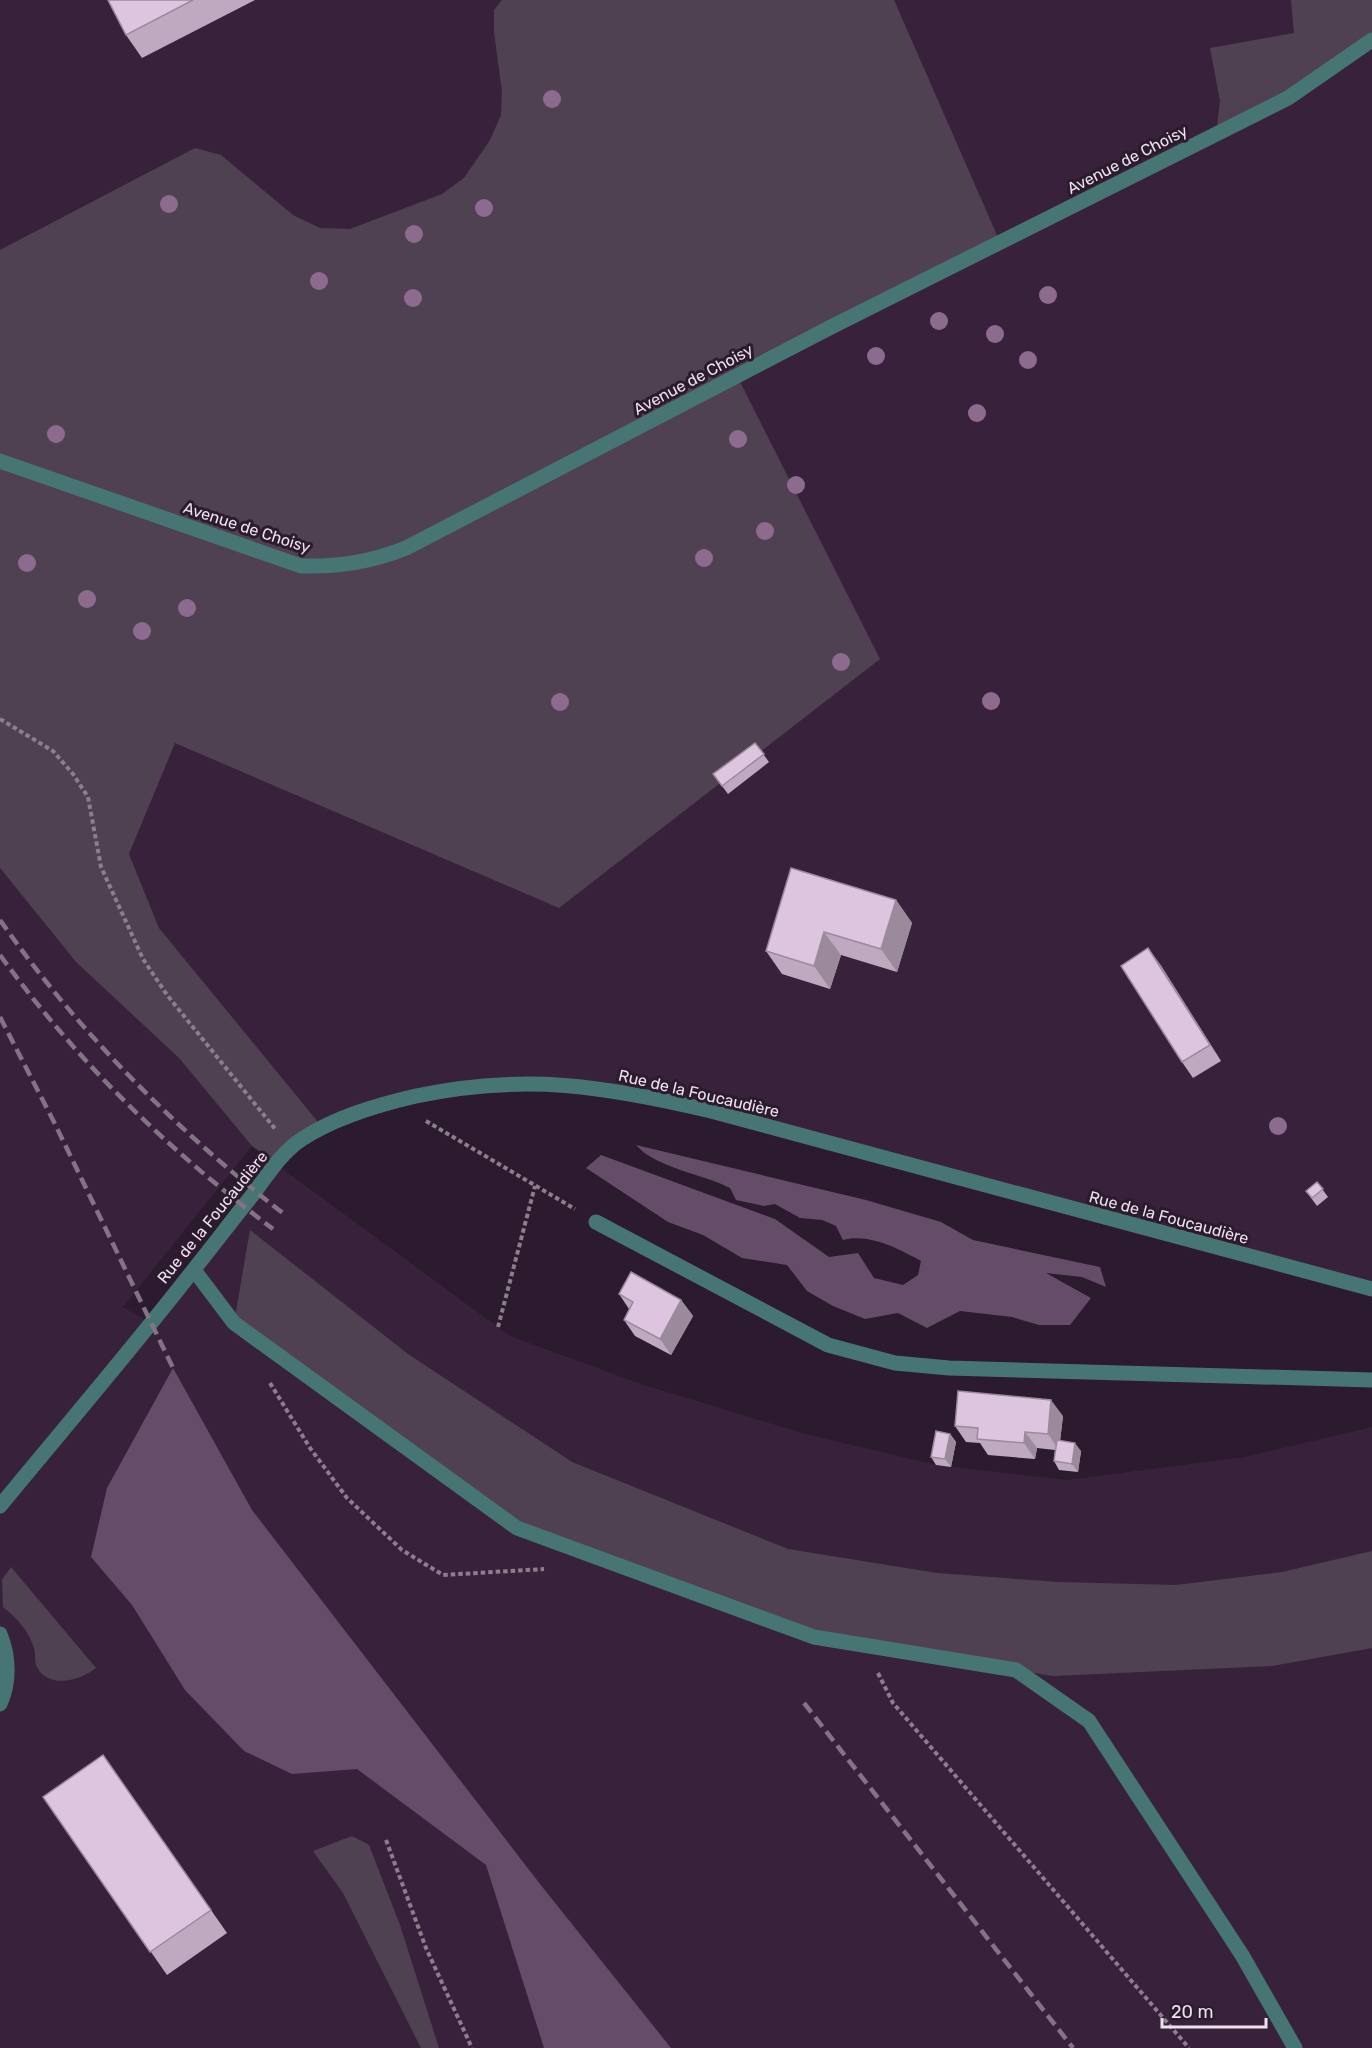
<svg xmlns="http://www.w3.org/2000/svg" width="1372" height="2048" viewBox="0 0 1372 2048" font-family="Rubik,sans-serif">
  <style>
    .built { fill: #38223b }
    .green { fill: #504152 }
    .forest { fill: #654c68 }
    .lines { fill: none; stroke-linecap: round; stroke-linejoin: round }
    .path { stroke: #8d7e8e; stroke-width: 4; stroke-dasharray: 4.5 3; stroke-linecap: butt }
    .minor { stroke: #477573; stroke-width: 15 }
    .rail { stroke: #837485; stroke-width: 4.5; stroke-dasharray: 12 6; stroke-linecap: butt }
    .tree { fill: #8c6b8f }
    .wall { fill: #bea9c0 }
    .shaded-wall { fill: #9b8a9c }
    .building { fill: #ddc5df; stroke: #9b8a9c; stroke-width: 1.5 }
    .labels { text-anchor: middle; stroke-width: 6; stroke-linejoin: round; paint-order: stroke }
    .street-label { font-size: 16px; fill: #ede1ee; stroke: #2c1a2e }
  </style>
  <rect width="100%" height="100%" fill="#2c1a2e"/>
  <g class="built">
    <polygon points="0,0 1372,0 1372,1289 638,1094 477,1085 323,1128 159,928 129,854 174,742 0,662"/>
    <polygon points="0,868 76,962 179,1058 252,1146 123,1307 150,1323 276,1164 510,1336 641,1384 802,1433 936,1465 1066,1480 1245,1457 1372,1427 1372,2048 0,2048"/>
  </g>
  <g class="green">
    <polygon points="502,0 894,0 1000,242 737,376 880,659 559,908 175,743 129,854 159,928 323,1128 276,1164 252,1146 179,1058 76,962 0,868 0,250 195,148 221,155 293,215 320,228 350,229 442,194 464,178 490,140 501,115 502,92 494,32 494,10"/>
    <polygon points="1291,0 1372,0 1372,40 1216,134 1220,101 1210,48 1294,33"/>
    <polygon points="250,1230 408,1354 572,1462 788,1549 937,1573 1058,1582 1176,1585 1282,1572 1372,1551 1372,1648 1272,1666 1053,1676 814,1637 517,1528 234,1323"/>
    <path d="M11,1567L96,1668C81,1680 49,1690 37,1667C34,1662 36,1654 34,1648C29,1631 16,1617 3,1607L2,1580Z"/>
    <polygon points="352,1836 369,1845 400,1925 439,2048 421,2048 343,1893 313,1851"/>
  </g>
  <g class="forest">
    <path d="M636,1145L866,1200L941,1222L973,1240L1100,1267L1106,1287L1082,1277L1046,1273L1091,1298L1070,1325H1039L1012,1317L960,1311L927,1328L898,1313L865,1319L833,1306L807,1291L787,1265L742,1258L703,1235L668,1222L586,1168L601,1155L775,1219L829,1257L858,1253L874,1278L903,1285L918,1275L921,1261C899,1249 869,1233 843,1240L836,1226L822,1220L800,1218L775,1204L764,1206L736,1200L730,1188C703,1174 656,1168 636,1145Z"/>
    <polygon points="173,1368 252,1510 540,1884 671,2048 544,2048 486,1865 357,1769 292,1774 244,1751 185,1690 132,1605 91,1557 107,1488"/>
  </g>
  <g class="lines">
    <g class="path">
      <polyline points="0,719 53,751 73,774 88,797 101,867 143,959 167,995 276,1130"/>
      <polyline points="426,1121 575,1209"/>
      <polyline points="498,1327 535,1186"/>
      <polyline points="270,1383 310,1448 347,1498 402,1550 443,1575 544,1569"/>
      <polyline points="878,1673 893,1703 1189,2048"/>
      <polyline points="386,1840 426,1948 472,2048"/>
    </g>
    <g class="minor">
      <path d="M0,461L301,566C339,567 371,562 406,548L833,326L1288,98L1372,40"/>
      <polyline points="596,1222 828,1345 895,1363 949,1368 1372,1380"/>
      <polyline points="194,1270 234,1323 517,1528 814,1637 1016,1670 1089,1721 1242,1955 1295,2048"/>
      <path d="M0,1506C65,1427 132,1349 195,1268C215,1243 234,1218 254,1193C268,1174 282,1152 302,1139C336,1117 377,1105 416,1096C525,1073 605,1086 711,1111L1372,1289"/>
      <path d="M0,1634C9,1656 10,1682 0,1704"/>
    </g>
    <g class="rail">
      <path d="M0,920C79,1033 175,1129 284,1214"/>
      <path d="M0,955C80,1065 165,1147 273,1229"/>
      <polyline points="0,1017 55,1124 173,1368"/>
      <polyline points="804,1703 1073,2048"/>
    </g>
  </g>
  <g class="tree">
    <circle cx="552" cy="99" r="9"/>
    <circle cx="169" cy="204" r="9"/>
    <circle cx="484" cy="208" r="9"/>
    <circle cx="414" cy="234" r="9"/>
    <circle cx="319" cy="281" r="9"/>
    <circle cx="1048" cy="295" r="9"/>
    <circle cx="413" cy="298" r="9"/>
    <circle cx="939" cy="321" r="9"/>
    <circle cx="995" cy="334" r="9"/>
    <circle cx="876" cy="356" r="9"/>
    <circle cx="1028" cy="360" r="9"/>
    <circle cx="977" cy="413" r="9"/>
    <circle cx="56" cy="434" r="9"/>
    <circle cx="738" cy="439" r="9"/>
    <circle cx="796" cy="485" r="9"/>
    <circle cx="765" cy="531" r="9"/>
    <circle cx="704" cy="558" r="9"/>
    <circle cx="27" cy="563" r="9"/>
    <circle cx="87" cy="599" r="9"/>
    <circle cx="187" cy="608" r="9"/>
    <circle cx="142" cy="631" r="9"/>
    <circle cx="841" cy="662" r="9"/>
    <circle cx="991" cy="701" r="9"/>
    <circle cx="560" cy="702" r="9"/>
    <circle cx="1278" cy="1126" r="9"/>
  </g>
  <g class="wall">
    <polygon points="108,0 255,0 142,58 126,35"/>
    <polygon points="755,743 769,762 728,794 713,774"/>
    <polygon points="896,900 912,923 897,972 841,955 830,989 782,974 766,951"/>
    <polygon points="1160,964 1221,1061 1193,1078 1182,1062"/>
    <polygon points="1317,1182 1328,1197 1317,1206 1306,1191"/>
    <polygon points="619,1294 681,1300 693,1316 671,1355 635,1336 624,1320 629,1309"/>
    <polygon points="1063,1416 1060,1441 1081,1451 1078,1472 1059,1470 1054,1461 1055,1450 1037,1448 1035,1459 988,1455 980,1443 966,1442 955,1426"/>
    <polygon points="950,1434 956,1442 951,1467 936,1465 931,1457"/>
    <polygon points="103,1755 227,1933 167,1975 43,1797"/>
  </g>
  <g class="shaded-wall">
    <polygon points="896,900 912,923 897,972 881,949"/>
    <polygon points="824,932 841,955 830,989 814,966"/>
    <polygon points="1148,948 1160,964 1221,1061 1210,1045"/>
    <polygon points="681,1300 693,1316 671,1355 660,1339"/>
    <polygon points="1051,1400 1063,1416 1059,1450 1048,1434"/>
    <polygon points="1025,1432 1037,1448 1035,1459 1024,1443"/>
    <polygon points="950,1434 956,1442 951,1467 945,1459"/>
    <polygon points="1075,1443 1081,1451 1078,1472 1072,1464"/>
  </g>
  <g class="building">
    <polygon points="108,0 193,0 126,35"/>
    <polygon points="755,743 764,754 722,786 713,774"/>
    <polygon points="791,868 896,900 881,949 824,932 814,966 766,951"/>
    <polygon points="1148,948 1210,1045 1182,1062 1121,966"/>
    <polygon points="1317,1182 1323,1189 1312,1198 1306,1191"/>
    <polygon points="631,1272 681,1300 660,1339 624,1320 633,1302 619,1294"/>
    <polygon points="958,1391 1051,1400 1048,1434 1025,1432 1024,1443 977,1439 978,1428 955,1426"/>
    <polygon points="936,1431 950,1434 945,1459 931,1457"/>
    <polygon points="1057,1440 1075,1443 1072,1464 1054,1461"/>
    <polygon points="103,1755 211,1910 150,1952 43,1797"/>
  </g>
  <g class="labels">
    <g class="street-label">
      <text transform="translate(1127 159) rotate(-27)" y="6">Avenue de Choisy</text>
      <text transform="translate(693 379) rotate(-28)" y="6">Avenue de Choisy</text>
      <text transform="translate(247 527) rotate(18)" y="6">Avenue de Choisy</text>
      <text transform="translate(699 1093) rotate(13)" y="6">Rue de la Foucaudière</text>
      <text transform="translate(212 1217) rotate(-51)" y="6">Rue de la Foucaudière</text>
      <text transform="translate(1169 1217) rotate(15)" y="6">Rue de la Foucaudière</text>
    </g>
  </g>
  <path d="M1162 2018v9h104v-9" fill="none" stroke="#ede1ee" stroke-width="3"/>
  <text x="1171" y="2018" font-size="18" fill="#ede1ee" stroke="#2c1a2e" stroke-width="4.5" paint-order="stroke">20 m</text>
</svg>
